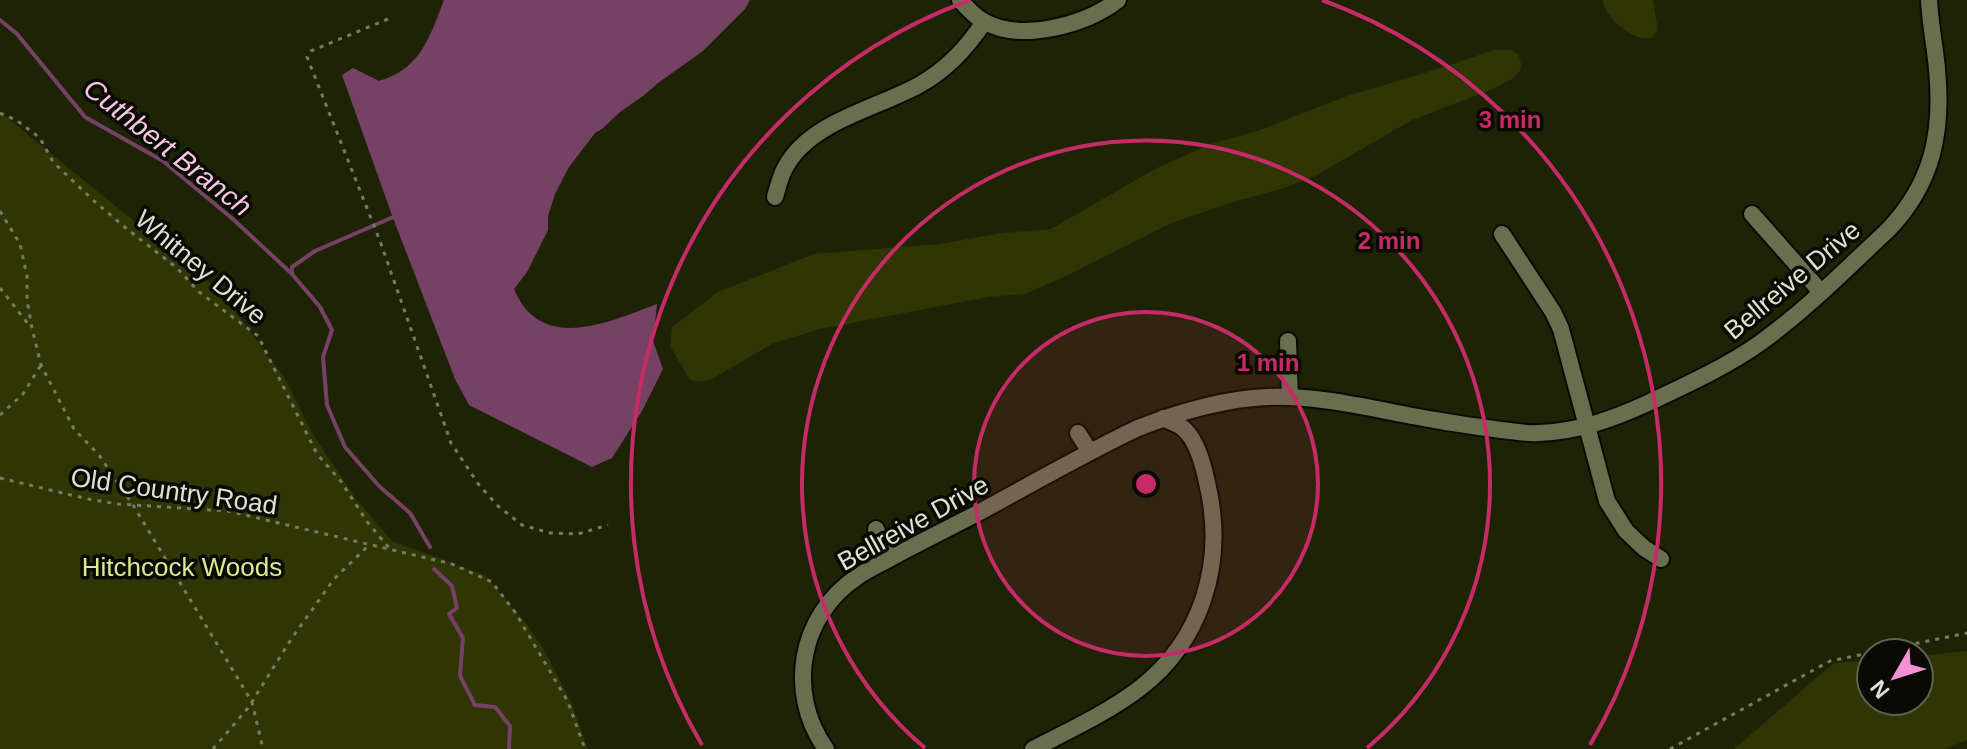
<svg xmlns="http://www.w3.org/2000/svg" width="1967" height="749" viewBox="0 0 1967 749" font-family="Arial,sans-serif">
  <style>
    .green { fill: #2f3503 }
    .water { fill: #754164 }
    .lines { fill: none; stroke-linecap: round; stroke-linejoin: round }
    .stream { stroke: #754164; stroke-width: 4 }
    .minor-casing { stroke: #090c00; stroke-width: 20 }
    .path { stroke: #777b63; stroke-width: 3; stroke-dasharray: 4 6; stroke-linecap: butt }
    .minor { stroke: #686e4e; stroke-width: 16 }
    .ring { fill: none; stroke: #c52c67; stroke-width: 4 }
    .labels { text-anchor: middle; stroke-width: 7; stroke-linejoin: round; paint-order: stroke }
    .street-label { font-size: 26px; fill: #dee2d0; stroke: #090b02 }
    .park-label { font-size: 26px; fill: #daea8f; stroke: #090b02 }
    .water-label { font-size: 28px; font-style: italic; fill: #f8c6e5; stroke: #090b02 }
    .centre { fill: #c52c67; stroke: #090b02; stroke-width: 4 }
    .ring-label { font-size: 24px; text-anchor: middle; font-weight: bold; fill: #c52c67; stroke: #090b02; stroke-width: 7; stroke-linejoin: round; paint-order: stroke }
  </style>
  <rect width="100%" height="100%" fill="#1f2305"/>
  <g class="green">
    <path d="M1602,0H1653L1658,30L1651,38C1648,38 1641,39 1638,37C1623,32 1606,15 1602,0Z"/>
    <polygon points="1494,50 1512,50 1519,56 1521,64 1520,71 1512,79 1493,89 1412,120 1315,176 1284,188 1230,203 1169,224 1066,276 1025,294 988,297 820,329 772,344 710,380 699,382 690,380 670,346 672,327 718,292 814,254 939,244 1003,233 1051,229 1155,169 1208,145 1257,131 1344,97 1441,68"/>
    <polygon points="0,112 221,292 286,380 312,433 355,498 392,541 485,575 528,626 546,653 570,700 588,749 0,749"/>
    <polygon points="1967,651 1967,740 1945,749 1734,749 1834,663 1871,660 1871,701 1919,701 1919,656"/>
  </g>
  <path class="water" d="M444,0H750L745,9L703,51L658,83L643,96L620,112L602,129L595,133L569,167L555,194L548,216V230L527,272L514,289C541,354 609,322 657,304L653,341L663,369L642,411L612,458L592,467L469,405L455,379L393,218L342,75L353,68L379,81C421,69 430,36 444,0Z"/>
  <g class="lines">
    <g class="stream">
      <polyline points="0,20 17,34 85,117 163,161 234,220 292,274 320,307 332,330 323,357 327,405 345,447 379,486 410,513 430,547"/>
      <polyline points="292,274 292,267 315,251 398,215"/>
      <polyline points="434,569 452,586 457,608 449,614 463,638 460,676 475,705 495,707 510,726 509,749"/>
    </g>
    <defs>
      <g id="minor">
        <path d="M960,0C967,8 974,16 983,21C1021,43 1085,25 1118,0"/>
        <path d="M775,197C778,187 780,177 785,168C810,121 876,109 919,85C946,70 967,48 984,22"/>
        <polyline points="1752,214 1821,292"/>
        <polyline points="1502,234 1553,312 1561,329 1607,501 1626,531 1644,548 1661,559"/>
        <polyline points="1288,341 1290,397"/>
        <polyline points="1078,433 1090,452"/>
        <polyline points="876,529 889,559"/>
        <path d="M826,749C786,693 799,616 857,577C867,570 878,565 889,559C918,543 947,529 976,514C1030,485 1083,454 1138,428C1179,412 1223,399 1267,397C1324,395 1380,411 1435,420C1457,424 1479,427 1501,430C1513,431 1526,434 1538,433C1577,432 1613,419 1648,403C1686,385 1726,367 1760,343C1806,310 1847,268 1888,230C1933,183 1943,132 1937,69C1935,46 1930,23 1929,0"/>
        <path d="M1033,749C1068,731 1109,712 1140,688C1201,641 1224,566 1209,492C1205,472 1198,437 1180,426C1175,423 1169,421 1163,418"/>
      </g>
    </defs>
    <use href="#minor" class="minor-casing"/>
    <g class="path">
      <polyline points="388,19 311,51 307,57 380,241 451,443 479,485 498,506 522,525 550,533 578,534 608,525"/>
      <polyline points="0,113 16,120 40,138 53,162 94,201 127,229 177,268 199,292 258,336 317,454 340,480 368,523 390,549"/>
      <polyline points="0,211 20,244 27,276 27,300 32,328 41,365 74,429 99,455 133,505 252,702 263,749"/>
      <polyline points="0,288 29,325"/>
      <polyline points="0,415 23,394 41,365"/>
      <polyline points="0,478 88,499 118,504 228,511 452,564 492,582 515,612 568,702 585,749"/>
      <polyline points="213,749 248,708 292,638 334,579 368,546"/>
      <polyline points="1670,749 1830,661 1967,633"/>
    </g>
    <use href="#minor" class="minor"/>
  </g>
  <circle cx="1146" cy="484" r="172" fill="#c52c67" fill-opacity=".12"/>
  <g class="ring">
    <circle cx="1146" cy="484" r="172"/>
    <path d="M925 748A344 344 0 1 1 1367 748"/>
    <path d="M702 745A515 515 0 0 1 970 0M1322 0A515 515 0 0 1 1590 745"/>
  </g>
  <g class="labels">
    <g class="street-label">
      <text transform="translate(201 267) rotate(40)" y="9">Whitney Drive</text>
      <text transform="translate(1792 280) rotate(-40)" y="9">Bellreive Drive</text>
      <text transform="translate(174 491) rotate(8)" y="9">Old Country Road</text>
      <text transform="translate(913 523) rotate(-29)" y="9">Bellreive Drive</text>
    </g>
    <g class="park-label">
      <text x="182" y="576">Hitchcock Woods</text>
    </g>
    <g class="water-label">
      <text transform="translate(168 147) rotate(38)" y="10">Cuthbert Branch</text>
    </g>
  </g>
  <circle cx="1146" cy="484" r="12" class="centre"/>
  <g class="ring-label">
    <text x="1510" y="128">3 min</text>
    <text x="1389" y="249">2 min</text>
    <text x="1268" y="371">1 min</text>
  </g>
  <g transform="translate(1895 677) rotate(231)"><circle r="38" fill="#090b02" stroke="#5e6154" stroke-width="2"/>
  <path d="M0-6L14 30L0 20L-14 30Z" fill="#f491d4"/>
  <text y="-12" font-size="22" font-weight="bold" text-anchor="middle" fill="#dee2d0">N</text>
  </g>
</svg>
